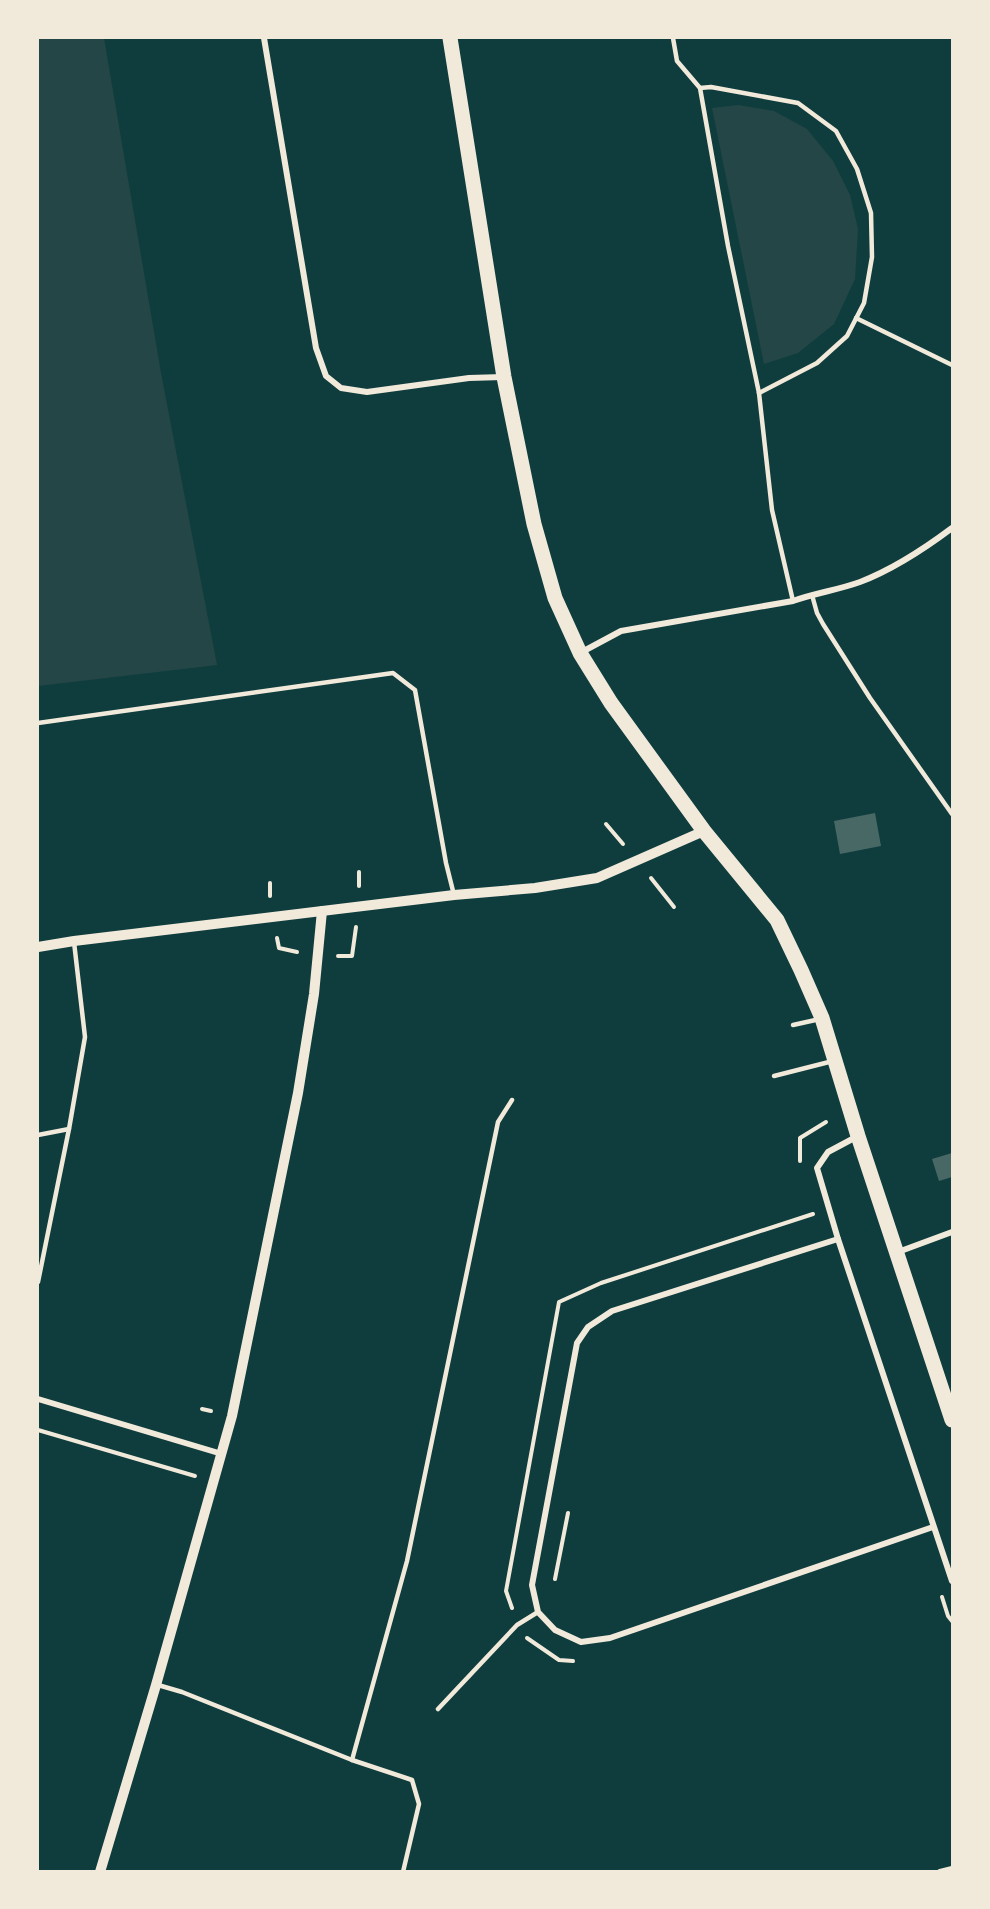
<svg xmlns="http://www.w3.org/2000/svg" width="990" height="1909" viewBox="0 0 990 1909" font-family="Arial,sans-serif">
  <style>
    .green { fill: #244646 }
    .building { fill: #486865 }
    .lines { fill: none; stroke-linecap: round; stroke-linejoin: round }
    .path { stroke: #f1e9da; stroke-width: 4 }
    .service { stroke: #f1e9da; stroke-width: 4.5 }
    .minor { stroke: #f1e9da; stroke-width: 6 }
    .tertiary { stroke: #f1e9da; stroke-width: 10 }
    .primary { stroke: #f1e9da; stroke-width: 15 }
  </style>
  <rect width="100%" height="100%" fill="#0f3d3e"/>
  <g class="green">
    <polygon points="38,38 104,38 161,373 217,665 38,686"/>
    <polygon points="738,105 774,111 807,129 833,161 850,195 858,229 855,279 834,324 798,353 764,364 712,108"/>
  </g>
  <g class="building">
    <polygon points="875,813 881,846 840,854 834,821"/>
    <polygon points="952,1153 952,1177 939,1181 932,1159"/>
  </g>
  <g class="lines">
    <g class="path">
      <polyline points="606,824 623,844"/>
      <polyline points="651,878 674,907"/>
      <polyline points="270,883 270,896"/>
      <polyline points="359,886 359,872"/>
      <polyline points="277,938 279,948 297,952"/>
      <polyline points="338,956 352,956 356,927"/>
      <polyline points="800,1161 800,1138 826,1122"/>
      <polyline points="202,1409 211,1411"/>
      <polyline points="38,1430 195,1476"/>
      <polyline points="555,1579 568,1513"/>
      <polyline points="942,1597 948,1616 952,1621"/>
      <polyline points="512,1608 506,1591 559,1302 601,1283 813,1214"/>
      <polyline points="527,1638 559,1660 573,1661"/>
    </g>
    <g class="service">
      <polyline points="673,38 677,61 700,88 728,246 759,393 772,510 793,601"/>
      <polyline points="700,88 711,87 798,103 836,131 857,169 871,213 872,257 864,303 847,336 817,363 759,393"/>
      <polyline points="856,318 952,365"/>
      <polyline points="812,595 817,613 823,624 870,698 952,814"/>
      <polyline points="38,723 393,673 415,690 446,863 454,895"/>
      <polyline points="793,1025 820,1019"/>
      <polyline points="774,1076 833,1061"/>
      <polyline points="38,1135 69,1129"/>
      <polyline points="38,1282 69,1129 85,1037 74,942"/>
      <polyline points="158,1685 182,1692 352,1760 412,1780 419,1804 403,1872"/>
      <polyline points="438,1709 517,1625 538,1612"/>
      <polyline points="352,1760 407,1561 498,1122 512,1100"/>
    </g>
    <g class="minor">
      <polyline points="264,38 316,348 326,376 341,388 367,392 469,378 503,377"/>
      <path d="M580,653L621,631L793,601C815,593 838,590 860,582C894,569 924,549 952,528"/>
      <polyline points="858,1136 828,1152 817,1168 838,1239 952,1581"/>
      <polyline points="838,1239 612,1311 588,1327 577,1343 532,1585 538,1612 555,1630 581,1642 610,1638 933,1527"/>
      <polyline points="898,1252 952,1232"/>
      <polyline points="38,1399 222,1454"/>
      <polyline points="940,1872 952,1869"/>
    </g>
    <g class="tertiary">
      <polyline points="38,947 74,941 454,895 535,888 597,878 704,831"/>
      <polyline points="100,1872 156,1685 232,1416 298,1093 314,994 322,911"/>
    </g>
    <polyline class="primary" points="450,38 504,377 534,524 555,598 580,653 611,703 704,831 777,920 801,970 822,1018 858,1136 952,1420"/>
  </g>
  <rect width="990" height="1909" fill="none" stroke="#f1e9da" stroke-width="78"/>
</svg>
